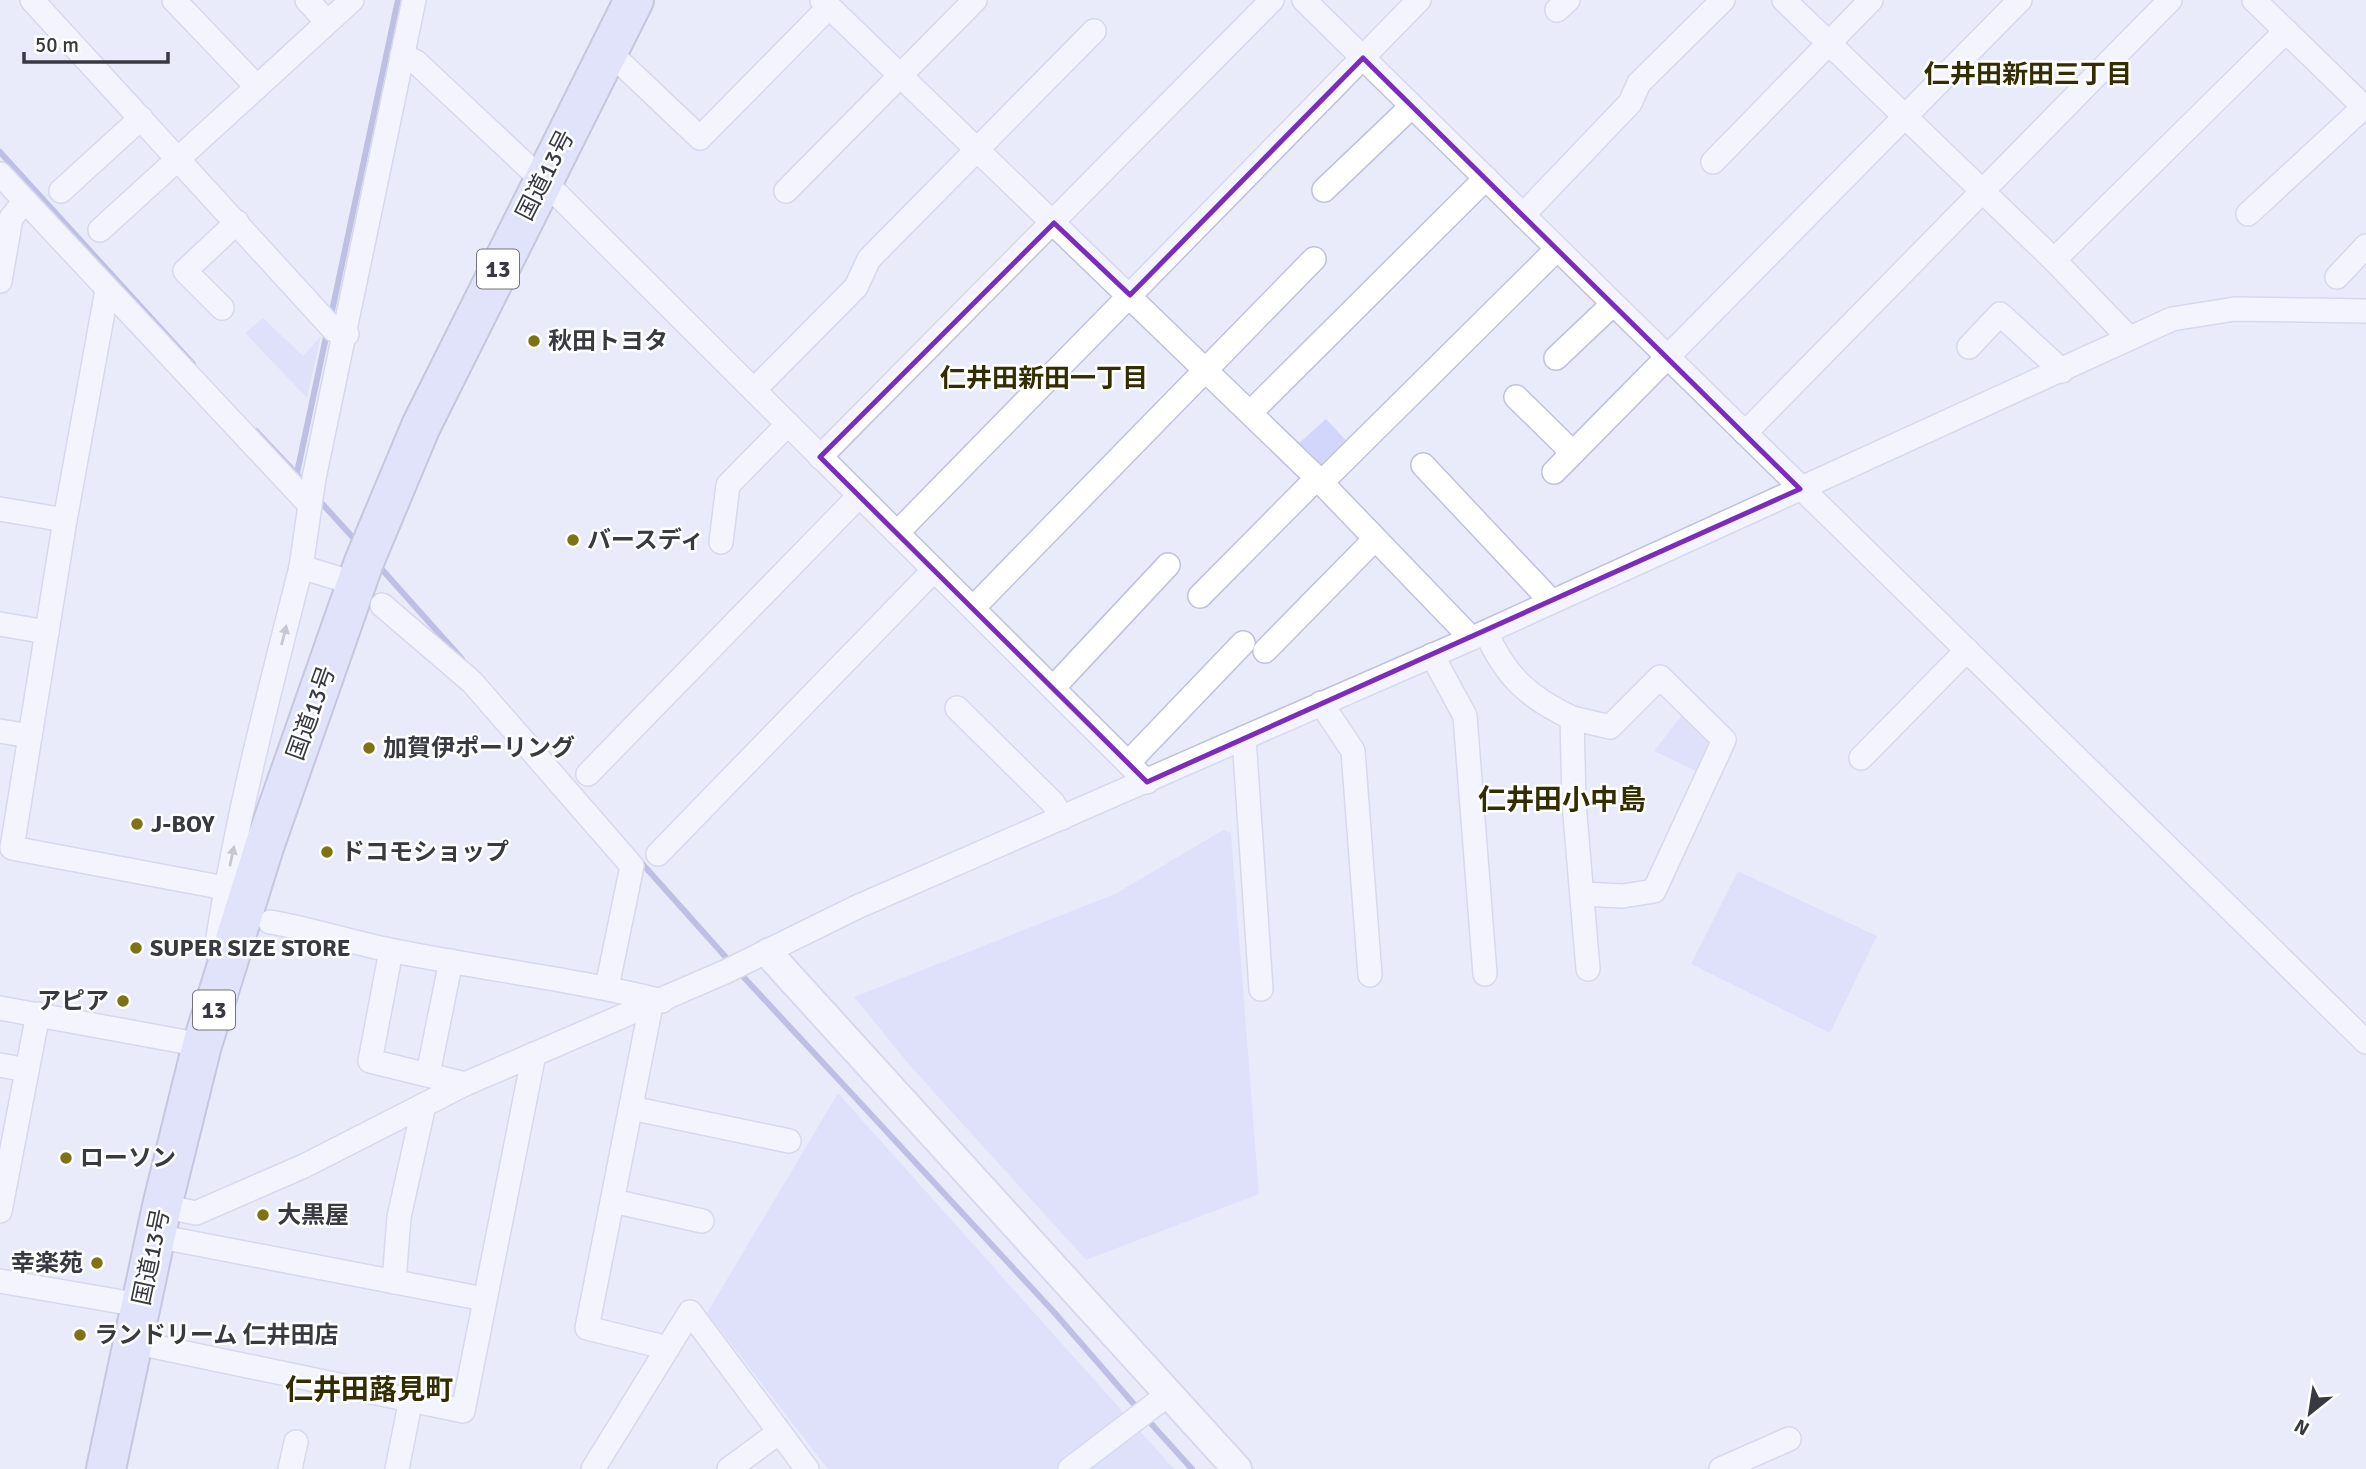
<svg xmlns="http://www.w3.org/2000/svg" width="2366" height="1469" viewBox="0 0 2366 1469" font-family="Signika,'Noto Sans JP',sans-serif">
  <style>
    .green { fill: #d3d6fb }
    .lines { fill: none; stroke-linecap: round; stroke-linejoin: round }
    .stream { stroke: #898cc6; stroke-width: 6 }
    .minor-casing { stroke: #c0c2dc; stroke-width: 26 }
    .tertiary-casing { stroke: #c0c2dc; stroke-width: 32 }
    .trunk-casing { stroke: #9a9cb7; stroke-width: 42 }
    .minor { stroke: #fff; stroke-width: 23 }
    .tertiary { stroke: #fff; stroke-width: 28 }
    .trunk { stroke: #d8daf8; stroke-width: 38 }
    .oneway { fill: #9c9ca1 }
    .marked { fill: none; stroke: #7b2cbf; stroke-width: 5; stroke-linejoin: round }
    .poi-dot { fill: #7e7213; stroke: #fff; stroke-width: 2.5 }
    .labels { text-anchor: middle; stroke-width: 5; stroke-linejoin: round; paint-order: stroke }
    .shield { fill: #fff; stroke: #74747b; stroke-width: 2 }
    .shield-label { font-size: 23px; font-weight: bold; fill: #383943 }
    .street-label { font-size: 24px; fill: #383943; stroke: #fff }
    .poi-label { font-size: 24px; font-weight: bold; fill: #383943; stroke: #fff; text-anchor: start }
    .neighbourhood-label { font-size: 26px; font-weight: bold; fill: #332e02; stroke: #fff }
    .quarter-label { font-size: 28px; font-weight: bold; fill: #332e02; stroke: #fff }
  </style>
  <rect width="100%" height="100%" fill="#e9ebfb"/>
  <g class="green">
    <polygon points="263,318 303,356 321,336 307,398 245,333"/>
    <polygon points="1326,419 1352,447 1330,467 1315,466 1296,446"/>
    <polygon points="1686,710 1714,736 1700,773 1654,751"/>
    <polygon points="1223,830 1231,833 1259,1194 1086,1260 912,1068 854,997 1115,894"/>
    <polygon points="1738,871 1877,936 1830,1033 1691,964"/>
    <polygon points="838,1093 1174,1469 828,1469 707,1313"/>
  </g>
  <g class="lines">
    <g class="stream">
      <polyline points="0,152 193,364"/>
      <polyline points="332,311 398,0"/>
      <polyline points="256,431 306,484"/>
      <polyline points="297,473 326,337"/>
      <polyline points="317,498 357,542"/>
      <polyline points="378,565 462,659"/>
      <polyline points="638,859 731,963"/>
      <polyline points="738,971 1053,1311 1139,1410"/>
      <polyline points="1146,1418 1192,1469"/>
    </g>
    <defs>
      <g id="minor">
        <polyline points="32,0 334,330 347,334"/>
        <polyline points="174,0 257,87 352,0"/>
        <polyline points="307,0 327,22"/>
        <polyline points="822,0 1317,478 1471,638"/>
        <polyline points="1304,0 2366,1042"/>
        <polyline points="1784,0 2054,260 2129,338"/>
        <polyline points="2254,0 2366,109"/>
        <polyline points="1557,10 1568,0"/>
        <polyline points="402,55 416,62 558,195 1147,782"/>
        <polyline points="606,55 622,64 700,138 829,7"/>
        <polyline points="1713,162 1871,0"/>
        <polyline points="0,174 309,504"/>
        <polyline points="1324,190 1412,106"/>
        <polyline points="61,191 141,118"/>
        <polyline points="786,191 975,0"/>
        <polyline points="2248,214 2364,107"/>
        <polyline points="1523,215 1630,103 1639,83 1723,0"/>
        <polyline points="100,230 257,87"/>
        <polyline points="2054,260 2286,31"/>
        <polyline points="2337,277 2366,246"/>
        <polyline points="0,281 11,218 25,201"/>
        <polyline points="107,290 65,520 12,848 225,888"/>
        <polyline points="222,308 185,271 237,222"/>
        <polyline points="1969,347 2000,314 2062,371"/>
        <polyline points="1556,358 1613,304"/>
        <polyline points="754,390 856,287 869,259 1094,31"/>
        <polyline points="1516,397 1573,453"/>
        <polyline points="1250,413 1486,178"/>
        <polyline points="1745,433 2170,0"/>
        <polyline points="820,457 1272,0"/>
        <polyline points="1423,465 1551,601"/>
        <polyline points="1554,472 2020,0"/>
        <polyline points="1322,482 1557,249"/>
        <polyline points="0,509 65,520"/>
        <polyline points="897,533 1419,0"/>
        <polyline points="721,542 728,485 788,424"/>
        <polyline points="357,584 301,567 314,478 414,0"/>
        <polyline points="1200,596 1317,478"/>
        <polyline points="382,605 472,682 632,866 607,987"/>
        <polyline points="973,608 1314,259"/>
        <polyline points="0,624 47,632"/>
        <path d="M1486,632C1505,676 1529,698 1572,718L1574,803L1588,969"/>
        <polyline points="1265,651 1375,539"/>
        <polyline points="1432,655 1465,716 1485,974"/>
        <polyline points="1053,688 1168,565"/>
        <polyline points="1321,703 1353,751 1370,975"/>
        <polyline points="957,708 1053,803 1062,818"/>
        <polyline points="1572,718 1610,727 1660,677 1724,740 1654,891 1623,896 1582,894"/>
        <polyline points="0,731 30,736"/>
        <polyline points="1244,738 1261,989"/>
        <polyline points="1861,758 1967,650"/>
        <polyline points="1128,763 1243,643"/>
        <polyline points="588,774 859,496"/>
        <polyline points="658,854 934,570"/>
        <path d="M270,922C312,929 353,943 395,951C484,969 573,979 662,1001"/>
        <path d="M216,951C235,821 269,694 301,567"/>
        <polyline points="391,951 370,1061 465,1084"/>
        <polyline points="651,1005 587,1328 668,1348"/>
        <polyline points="0,1008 202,1045 204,1033"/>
        <polyline points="0,1065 27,1070"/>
        <polyline points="428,1074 451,961"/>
        <polyline points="631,1108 789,1141"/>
        <polyline points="613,1201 702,1221"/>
        <polyline points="162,1206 196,1213 304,1166 465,1084 725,972 857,907 1486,632 2172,319 2235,309 2366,311"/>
        <polyline points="0,1211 38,1014"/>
        <polyline points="156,1236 484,1299"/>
        <polyline points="0,1281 140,1305"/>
        <polyline points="394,1282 399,1217 424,1105"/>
        <polyline points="133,1342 463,1411 534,1054"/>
        <polyline points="290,1469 296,1442"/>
        <polyline points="397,1469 411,1399"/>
        <polyline points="593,1469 690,1312 807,1469"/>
        <polyline points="729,1469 778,1433"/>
        <polyline points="1070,1469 1170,1393"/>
        <polyline points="1721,1469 1789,1439"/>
      </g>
      <polyline id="tertiary" points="768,953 1237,1469"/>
      <polyline id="trunk" points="106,1469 162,1206 202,1045 264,847 364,562 421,426 634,0"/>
    </defs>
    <use href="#minor" class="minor-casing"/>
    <use href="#tertiary" class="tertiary-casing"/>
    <use href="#trunk" class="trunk-casing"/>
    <use href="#minor" class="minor"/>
    <use href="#tertiary" class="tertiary"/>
    <use href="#trunk" class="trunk"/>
  </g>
  <defs><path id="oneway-solid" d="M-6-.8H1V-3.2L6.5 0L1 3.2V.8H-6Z" transform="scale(1.75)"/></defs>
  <g class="oneway">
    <use href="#oneway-solid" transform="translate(284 635) rotate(-76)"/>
    <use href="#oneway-solid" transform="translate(232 856) rotate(-78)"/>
  </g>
  <path d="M0 0H2366V1469H0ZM1363,58L1800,489L1147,782L820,457L1054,223L1130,295Z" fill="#e9ebfb" fill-opacity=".55" fill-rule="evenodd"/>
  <path class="marked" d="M1363,58L1800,489L1147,782L820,457L1054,223L1130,295Z"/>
  <g class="poi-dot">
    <circle cx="534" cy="341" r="7"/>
    <circle cx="573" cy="540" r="7"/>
    <circle cx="369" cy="748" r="7"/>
    <circle cx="137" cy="824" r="7"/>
    <circle cx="327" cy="852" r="7"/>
    <circle cx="136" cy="948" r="7"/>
    <circle cx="123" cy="1001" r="7"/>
    <circle cx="66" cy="1158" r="7"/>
    <circle cx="263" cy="1215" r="7"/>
    <circle cx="97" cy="1263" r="7"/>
    <circle cx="80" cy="1335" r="7"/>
  </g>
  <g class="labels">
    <g class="shield">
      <rect x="477" y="249.5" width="42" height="39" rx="5"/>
      <rect x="193" y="990.5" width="42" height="39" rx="5"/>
    </g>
    <g class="shield-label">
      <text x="498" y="277">13</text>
      <text x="214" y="1018">13</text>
    </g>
    <g class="street-label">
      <text transform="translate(545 175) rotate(-63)" y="8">国道13号</text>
      <text transform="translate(311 713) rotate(-70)" y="8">国道13号</text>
      <text transform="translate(151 1257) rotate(-78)" y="8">国道13号</text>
    </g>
    <g class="poi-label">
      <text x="548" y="349">秋田トヨタ</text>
      <text x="587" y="548">バースディ</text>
      <text x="383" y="756">加賀伊ポーリング</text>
      <text x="151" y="832">J-BOY</text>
      <text x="341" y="860">ドコモショップ</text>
      <text x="150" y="956">SUPER SIZE STORE</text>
      <text x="109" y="1009" text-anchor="end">アピア</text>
      <text x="80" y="1166">ローソン</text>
      <text x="277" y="1223">大黒屋</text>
      <text x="83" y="1271" text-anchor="end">幸楽苑</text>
      <text x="94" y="1343">ランドリーム 仁井田店</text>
    </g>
    <g class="neighbourhood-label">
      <text x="2028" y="83">仁井田新田三丁目</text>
      <text x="1044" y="387">仁井田新田一丁目</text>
    </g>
    <g class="quarter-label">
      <text x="1562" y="809">仁井田小中島</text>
      <text x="369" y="1399">仁井田蕗見町</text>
    </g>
  </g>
  <g transform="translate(2310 1413) rotate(210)" stroke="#ffffff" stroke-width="5" paint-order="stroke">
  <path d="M0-5L12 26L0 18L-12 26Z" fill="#383943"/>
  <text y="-10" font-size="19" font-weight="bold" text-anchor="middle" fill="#383943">N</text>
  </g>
  <path d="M24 52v10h144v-10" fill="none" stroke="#383943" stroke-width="3.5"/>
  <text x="35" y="52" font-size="21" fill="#383943" stroke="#ffffff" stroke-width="5" paint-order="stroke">50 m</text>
</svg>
